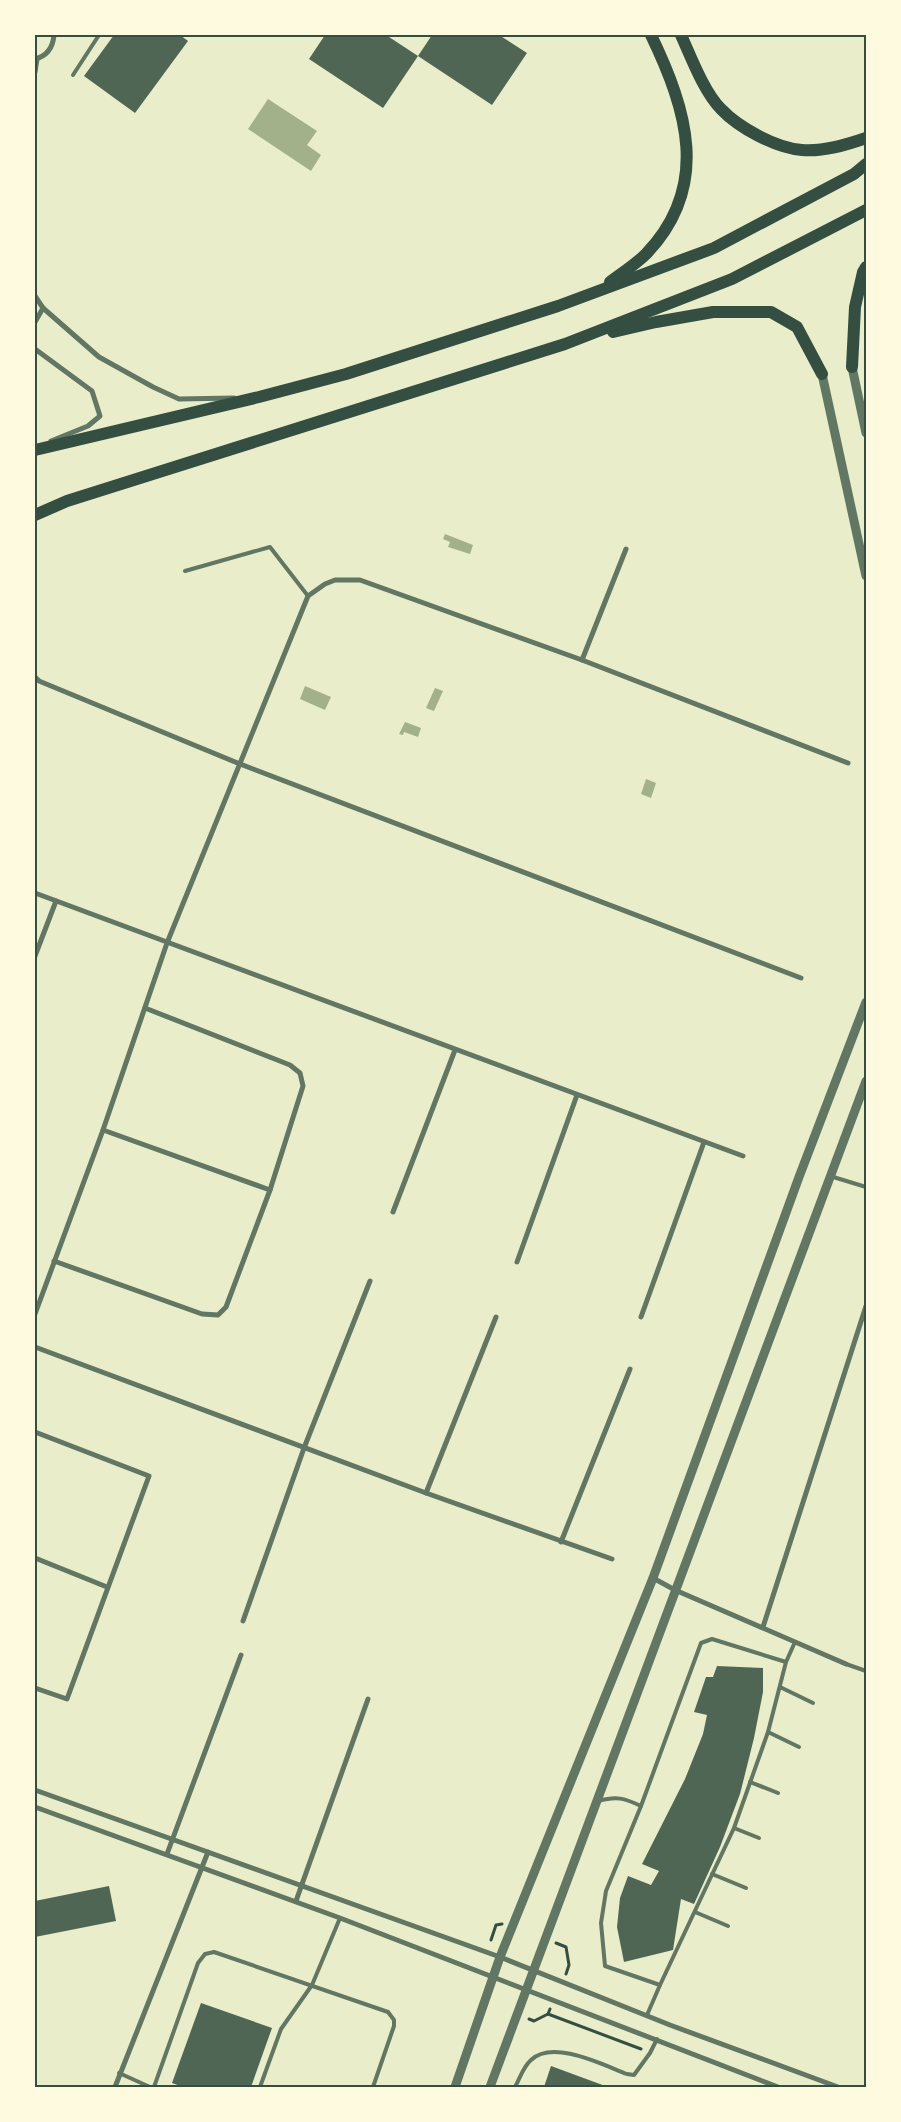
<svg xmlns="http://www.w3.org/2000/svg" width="901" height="2122" viewBox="0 0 901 2122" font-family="'Archivo Narrow',sans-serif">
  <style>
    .water { fill: #a3b18a }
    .building { fill: #4f6655 }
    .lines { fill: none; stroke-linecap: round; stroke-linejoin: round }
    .path { stroke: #344e41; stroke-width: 3 }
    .service { stroke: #617663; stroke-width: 4 }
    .minor { stroke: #617663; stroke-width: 5 }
    .tertiary { stroke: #617663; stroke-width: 9 }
    .primary { stroke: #344e41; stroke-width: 12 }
    .neatline { fill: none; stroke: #344e41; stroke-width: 2 }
  </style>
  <rect width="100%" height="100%" fill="#e9edc9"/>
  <g class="water">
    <polygon points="268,99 317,131 307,145 321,155 311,171 248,129"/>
    <polygon points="445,534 473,545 470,554 448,547 450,542 443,539"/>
    <polygon points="305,686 331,697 325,710 300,699"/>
    <polygon points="435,688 443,691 434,711 426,708"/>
    <polygon points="405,722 421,728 418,737 404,732 403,735 399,734"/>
    <polygon points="646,779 656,783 651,798 641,794"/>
  </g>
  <g class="building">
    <polygon points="114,35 180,35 188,41 135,113 84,76"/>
    <polygon points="325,35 386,35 418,56 383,108 309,59"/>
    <polygon points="432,35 499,35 527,53 492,105 418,56"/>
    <polygon points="717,1666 763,1668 763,1692 754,1738 740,1794 720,1847 694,1904 681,1899 673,1950 624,1962 617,1927 620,1898 628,1876 651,1885 659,1871 642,1864 685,1779 703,1734 707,1715 694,1712 706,1677 713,1677"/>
    <polygon points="109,1886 116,1921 35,1937 35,1901"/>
    <polygon points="201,2003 272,2028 251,2087 183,2087 172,2083"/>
    <polygon points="551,2066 608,2087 544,2087"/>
  </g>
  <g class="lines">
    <g class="path">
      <polyline points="491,1940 496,1925 502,1924"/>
      <polyline points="556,1943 566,1947 569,1965 566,1974"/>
      <polyline points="550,2009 548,2014 641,2049"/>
      <polyline points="529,2019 534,2021 548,2014"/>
    </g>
    <g class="service">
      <polyline points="73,75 99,35"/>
      <polyline points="185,571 270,547 308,596"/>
      <polyline points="830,1176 866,1187"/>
      <polyline points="786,1662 712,1639 701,1643 641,1806 606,1891 601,1923 605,1966 660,1985 734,1828 768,1732 786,1662 795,1642"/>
      <polyline points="846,1664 866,1671"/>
      <polyline points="780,1687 813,1703"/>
      <polyline points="768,1732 799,1747"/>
      <polyline points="750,1782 778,1793"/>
      <path d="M598,1801C617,1796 624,1798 641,1806"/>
      <polyline points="734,1828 759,1838"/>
      <polyline points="712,1874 746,1888"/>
      <polyline points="695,1912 728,1926"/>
      <polyline points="647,2015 660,1985"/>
      <polyline points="119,2073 150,2087"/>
      <polyline points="154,2087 198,1963 205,1954 214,1952 388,2012 394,2020 394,2026 373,2087"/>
      <polyline points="260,2087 281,2029 312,1985 340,1918"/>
      <path d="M515,2087C520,2078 523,2067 531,2060C553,2039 603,2065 627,2074L634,2075L650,2053L657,2039"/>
    </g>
    <g class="minor">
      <path d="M35,59C47,56 53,47 54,35"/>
      <polyline points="35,72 37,59"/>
      <polyline points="35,296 43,308 99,357 153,387 179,399 234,398"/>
      <polyline points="35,322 43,308"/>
      <polyline points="35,349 92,391 100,416 88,426 51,441"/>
      <polyline points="582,660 626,549"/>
      <polyline points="35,677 39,681 240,764 801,978"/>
      <polyline points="35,893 743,1156"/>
      <polyline points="35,956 56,901"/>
      <polyline points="103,1130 270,1190"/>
      <polyline points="393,1212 455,1050"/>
      <polyline points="54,1261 202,1314 218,1315 226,1307 270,1190 303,1086 300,1073 290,1065 145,1008"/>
      <polyline points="517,1262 577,1095"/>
      <polyline points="35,1314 103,1130 167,943 308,596 325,584 335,580 360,580 582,660 848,763"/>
      <polyline points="641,1317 704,1142"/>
      <polyline points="35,1347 426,1493 612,1559"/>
      <polyline points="35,1432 149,1476 67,1699 35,1688"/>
      <polyline points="426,1493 496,1317"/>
      <polyline points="561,1542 630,1369"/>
      <polyline points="35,1558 107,1587"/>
      <polyline points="653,1578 675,1590 846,1664"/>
      <polyline points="243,1621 304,1448 370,1281"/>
      <polyline points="763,1627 866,1306"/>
      <polyline points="35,1790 500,1957 670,2025 838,2087"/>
      <polyline points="35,1807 340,1918 778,2087"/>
      <polyline points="167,1854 241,1655"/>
      <polyline points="296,1901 368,1699"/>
      <polyline points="115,2087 208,1852"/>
    </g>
    <g class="tertiary">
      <polyline points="852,367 866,433"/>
      <polyline points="822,374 866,576"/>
      <polyline points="455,2087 500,1957 653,1578 799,1177 866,1002"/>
      <polyline points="490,2087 866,1081"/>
    </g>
    <g class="primary">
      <path d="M681,35C691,57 704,92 721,109C739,128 776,148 802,150C823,152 846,145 866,138"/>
      <path d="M610,282C622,273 636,264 646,254C711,186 687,110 651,35"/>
      <polyline points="613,332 656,322 713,312 771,312 797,327 822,374"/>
      <polyline points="852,367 855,307 863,272 866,267"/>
      <polyline points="35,450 259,397 346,374 558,306 714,248 854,174 866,164"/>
      <polyline points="35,515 67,501 565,344 732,279 866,210"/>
    </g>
  </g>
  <rect width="901" height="2122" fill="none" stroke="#fefae0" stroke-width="72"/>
  <rect x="36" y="36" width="829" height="2050" class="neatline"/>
</svg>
